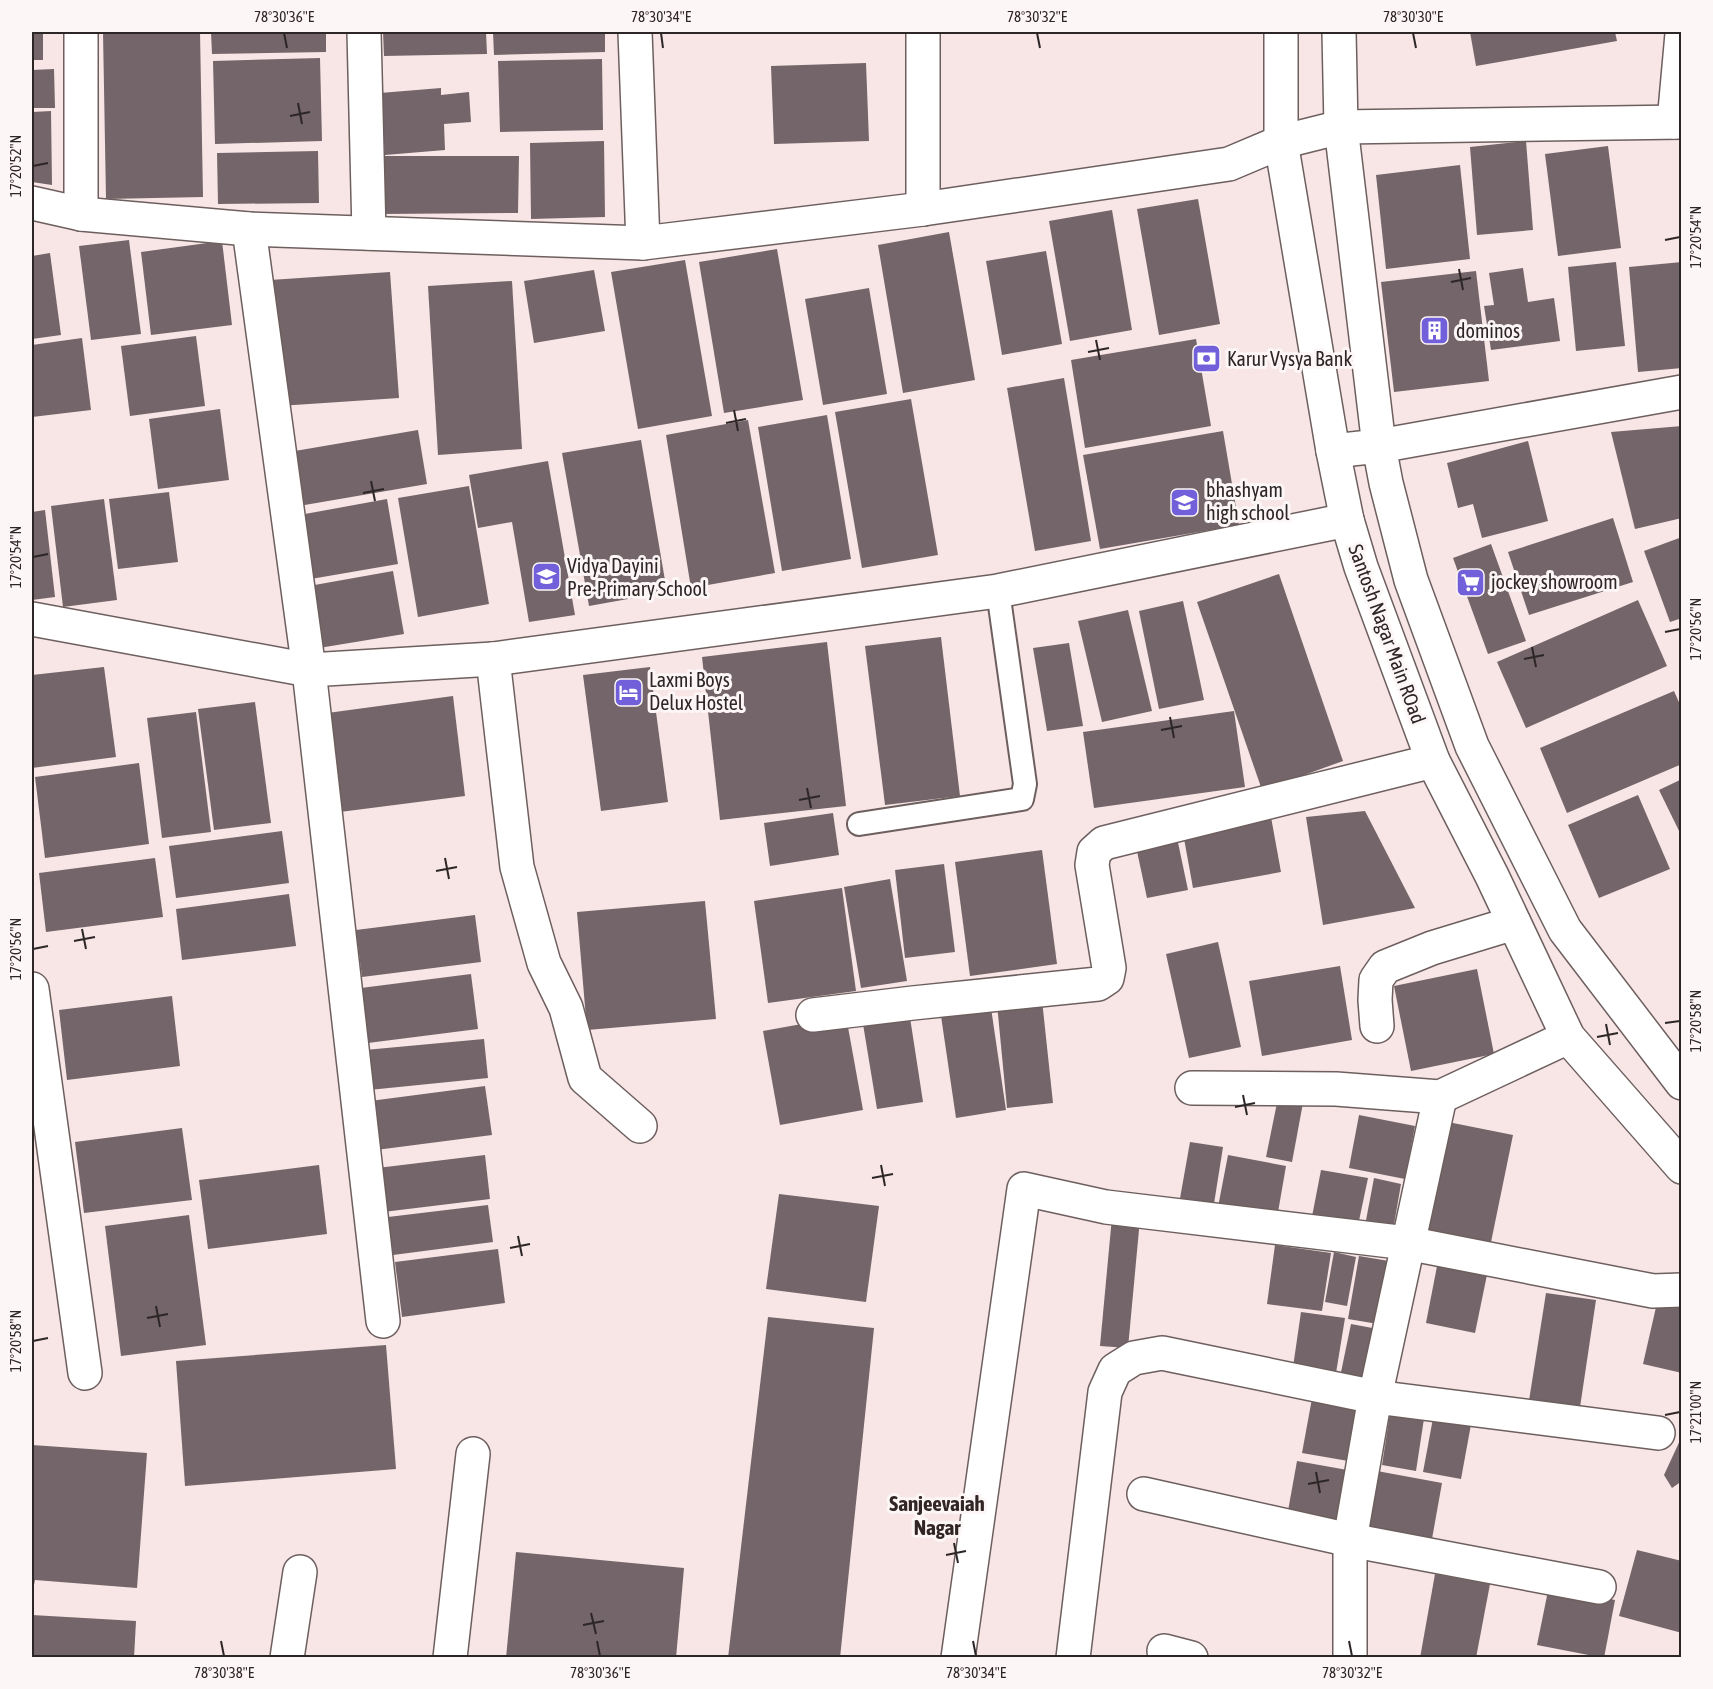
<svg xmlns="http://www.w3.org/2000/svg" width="1713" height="1689" viewBox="0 0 1713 1689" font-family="'Asap Condensed',sans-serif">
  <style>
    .building { fill: #736569 }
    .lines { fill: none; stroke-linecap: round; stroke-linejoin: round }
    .lane-casing { stroke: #6e5f5f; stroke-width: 26 }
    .street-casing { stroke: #6e5f5f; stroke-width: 36 }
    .primary-casing { stroke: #6e5f5f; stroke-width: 36 }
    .lane { stroke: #fff; stroke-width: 22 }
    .street { stroke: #fff; stroke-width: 33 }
    .primary { stroke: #fff; stroke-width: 33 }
    .ticks { fill: none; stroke: #2d2627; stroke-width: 2 }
    .labels { text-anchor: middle; stroke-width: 6; stroke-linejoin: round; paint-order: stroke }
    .poi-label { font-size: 20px; fill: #2d2627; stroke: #fdf6f6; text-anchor: start }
    .street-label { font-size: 20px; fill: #2d2627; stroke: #fdf6f6 }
    .neighbourhood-label { font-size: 21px; font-weight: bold; fill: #322526; stroke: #fdf6f6 }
    .neatline { fill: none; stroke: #2d2627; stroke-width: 2 }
    .ticks-label { font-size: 15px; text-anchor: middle; fill: #2d2627 }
  </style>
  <rect width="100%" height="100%" fill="#f8e6e6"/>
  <g class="building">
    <rect x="32" y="32" width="11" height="28"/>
    <polygon points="103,32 200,32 203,197 106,199"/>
    <polygon points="211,32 326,32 326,52 212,54"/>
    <polygon points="383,32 486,32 487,54 384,56"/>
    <polygon points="493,32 605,32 605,52 494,55"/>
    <polygon points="1470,32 1615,32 1617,41 1476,66"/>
    <polygon points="320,58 322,141 215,144 213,61"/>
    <polygon points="602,59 603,130 500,132 498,61"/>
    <polygon points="866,63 869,141 774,144 771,66"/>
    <polygon points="54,69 55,108 32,108 32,70"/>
    <polygon points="441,88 441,95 469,92 471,122 444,124 445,150 385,155 380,93"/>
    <polygon points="51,111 52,185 32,182 32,112"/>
    <polygon points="604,141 605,217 531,219 530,143"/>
    <polygon points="1526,141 1533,230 1477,235 1470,147"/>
    <polygon points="1608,146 1621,248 1558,256 1545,154"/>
    <polygon points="318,151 319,203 218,204 217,153"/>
    <polygon points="379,156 519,156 518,213 380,214"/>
    <polygon points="1460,165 1470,259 1386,269 1376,175"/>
    <polygon points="1198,199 1220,324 1159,335 1137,209"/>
    <polygon points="1112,210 1132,330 1070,341 1049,221"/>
    <polygon points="949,232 975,380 903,393 878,245"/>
    <polygon points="129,240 141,334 91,340 79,246"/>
    <polygon points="222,241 232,325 151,335 141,252"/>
    <polygon points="777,249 803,400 724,413 699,262"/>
    <polygon points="1046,251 1062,344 1002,355 986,261"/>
    <polygon points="50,253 61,335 32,339 32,256"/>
    <polygon points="685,260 712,416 638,429 611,272"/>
    <polygon points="1616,262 1625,346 1576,351 1568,267"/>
    <polygon points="1682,262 1682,368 1638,372 1629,267"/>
    <polygon points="1523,268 1528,302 1554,298 1560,341 1491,350 1484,306 1494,305 1489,273"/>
    <polygon points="594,270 605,331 534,343 524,281"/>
    <polygon points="1476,271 1489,381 1394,392 1381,282"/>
    <polygon points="390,272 399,398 279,406 270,280"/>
    <polygon points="512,281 522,449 438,455 428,286"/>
    <polygon points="869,288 887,394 823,405 805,299"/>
    <polygon points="196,336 205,406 130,416 121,346"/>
    <polygon points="82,338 91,410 32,417 32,345"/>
    <polygon points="1196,339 1211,426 1085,448 1071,360"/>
    <polygon points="1064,378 1091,541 1035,551 1007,388"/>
    <polygon points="911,399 938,555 862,568 835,412"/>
    <polygon points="220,409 229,480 158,489 149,419"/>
    <polygon points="827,415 851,559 782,571 758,427"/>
    <polygon points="748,420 775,573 691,588 666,435"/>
    <polygon points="1682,426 1682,518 1635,529 1611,432"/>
    <polygon points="418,430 427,484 293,507 283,453"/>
    <polygon points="1223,431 1239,525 1100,549 1083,455"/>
    <polygon points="641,440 667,592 589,606 562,453"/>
    <polygon points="1528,441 1548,521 1482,538 1473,504 1458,508 1447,463"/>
    <polygon points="548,461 575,615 529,622 512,522 478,528 469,475"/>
    <polygon points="469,486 489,604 418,617 398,498"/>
    <polygon points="169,492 178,562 118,569 109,499"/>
    <polygon points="104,499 117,600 63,607 51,506"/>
    <polygon points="387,499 398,564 305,580 294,516"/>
    <polygon points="45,510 55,597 32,600 32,512"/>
    <polygon points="1613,518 1633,582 1529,615 1508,552"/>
    <polygon points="1682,537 1682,618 1670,622 1644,551"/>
    <polygon points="1491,544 1526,641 1488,654 1453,558"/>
    <polygon points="393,571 404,634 319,648 309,586"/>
    <polygon points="1279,574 1343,761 1262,790 1197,602"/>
    <polygon points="1638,600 1667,666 1526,728 1497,662"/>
    <polygon points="1183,601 1204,700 1159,709 1139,611"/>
    <polygon points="1128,610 1152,711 1102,722 1078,621"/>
    <polygon points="941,637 960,796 885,805 865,646"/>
    <polygon points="827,642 846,806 720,820 702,657"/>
    <polygon points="1069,643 1083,726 1047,731 1033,648"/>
    <polygon points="104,667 116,757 32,768 32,675"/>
    <polygon points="650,667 668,802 601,811 583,675"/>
    <polygon points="1674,691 1682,709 1682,764 1567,813 1540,748"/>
    <polygon points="453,696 465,796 332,813 320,714"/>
    <polygon points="255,702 271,823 214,830 198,709"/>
    <polygon points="1234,711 1245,787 1094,808 1083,732"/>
    <polygon points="196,712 211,832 162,838 147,718"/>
    <polygon points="139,763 149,844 45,858 35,777"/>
    <polygon points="1682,779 1682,837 1659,790"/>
    <polygon points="1638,795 1670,869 1599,898 1568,825"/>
    <polygon points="1365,811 1415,908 1323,925 1306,817"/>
    <polygon points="833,813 839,855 770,866 764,823"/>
    <polygon points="1271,817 1281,872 1193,888 1183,833"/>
    <polygon points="282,831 289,883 176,898 169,846"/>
    <polygon points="1176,833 1188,890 1147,898 1135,842"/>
    <polygon points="1042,850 1057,964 970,976 955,862"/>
    <polygon points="155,858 163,917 46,932 39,873"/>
    <polygon points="944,864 955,952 905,958 895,870"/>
    <polygon points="890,879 907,981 861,988 844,887"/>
    <polygon points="842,888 856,991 768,1003 754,901"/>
    <polygon points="289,894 296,946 182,960 176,909"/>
    <polygon points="705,901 716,1019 587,1030 577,912"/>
    <polygon points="475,915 481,962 362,977 356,930"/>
    <polygon points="1218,942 1241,1047 1189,1058 1166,954"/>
    <polygon points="1340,966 1352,1040 1262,1056 1249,981"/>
    <polygon points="1477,969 1494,1054 1411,1071 1394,986"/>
    <polygon points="471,974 478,1029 360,1044 353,989"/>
    <polygon points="172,996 180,1066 67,1080 59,1010"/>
    <polygon points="1042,1000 1053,1103 1007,1108 997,1004"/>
    <polygon points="991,1008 1006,1110 956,1118 941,1016"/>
    <polygon points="909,1011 923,1102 877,1109 862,1018"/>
    <polygon points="846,1016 863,1110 780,1125 763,1031"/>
    <polygon points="484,1039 488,1078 369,1090 365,1050"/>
    <polygon points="485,1086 492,1135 376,1150 370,1101"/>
    <polygon points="1278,1098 1303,1103 1292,1162 1266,1157"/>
    <polygon points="1359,1115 1415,1126 1405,1179 1349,1168"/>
    <polygon points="1443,1121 1513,1135 1490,1247 1420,1234"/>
    <polygon points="182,1128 192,1200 84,1213 75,1142"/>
    <polygon points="1190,1142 1223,1147 1213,1210 1179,1204"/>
    <polygon points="485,1155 490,1199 375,1213 369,1169"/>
    <polygon points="1228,1155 1286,1166 1277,1218 1218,1207"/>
    <polygon points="319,1165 327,1234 208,1249 199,1180"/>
    <polygon points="1321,1170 1368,1178 1356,1235 1310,1227"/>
    <polygon points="1374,1178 1401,1184 1392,1236 1364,1231"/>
    <polygon points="779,1194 879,1206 866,1302 766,1289"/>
    <polygon points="488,1205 493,1242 393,1255 388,1217"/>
    <polygon points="189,1215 206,1345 121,1356 105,1226"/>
    <polygon points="1112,1217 1140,1219 1128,1348 1100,1346"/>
    <polygon points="1275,1245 1331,1253 1322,1311 1267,1304"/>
    <polygon points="498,1249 505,1303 402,1317 395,1262"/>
    <polygon points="1334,1252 1356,1257 1347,1306 1325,1302"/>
    <polygon points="1359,1256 1395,1262 1384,1325 1348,1319"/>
    <polygon points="1438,1261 1488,1270 1475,1333 1426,1323"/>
    <polygon points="1546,1293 1596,1300 1579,1414 1528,1407"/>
    <polygon points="1659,1294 1682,1299 1682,1373 1643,1364"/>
    <polygon points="1301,1312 1345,1318 1336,1373 1293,1367"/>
    <polygon points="768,1317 874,1328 840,1658 728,1658"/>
    <polygon points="1351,1324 1383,1330 1373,1382 1340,1377"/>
    <polygon points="386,1345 396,1469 185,1486 176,1361"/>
    <polygon points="1313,1393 1365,1402 1354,1462 1302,1453"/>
    <polygon points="1391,1407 1425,1412 1416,1471 1382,1465"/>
    <polygon points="1434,1413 1472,1419 1461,1479 1423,1472"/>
    <polygon points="1682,1436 1682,1481 1672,1488 1664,1475"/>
    <polygon points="32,1445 147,1453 137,1588 35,1580 32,1595"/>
    <polygon points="1297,1461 1353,1471 1342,1532 1286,1522"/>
    <polygon points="1377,1471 1442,1483 1432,1539 1367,1527"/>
    <polygon points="1637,1550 1682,1561 1682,1633 1619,1616"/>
    <polygon points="516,1552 684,1568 676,1658 506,1658"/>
    <polygon points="1435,1574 1490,1584 1476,1658 1420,1658"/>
    <polygon points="1549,1586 1615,1600 1604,1658 1537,1645"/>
    <polygon points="32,1615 136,1621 134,1658 32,1658"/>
  </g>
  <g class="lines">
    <defs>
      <polyline id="lane" points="859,824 1022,799 1025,784 998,591"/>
      <g id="street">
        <polyline points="364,32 369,233"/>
        <polyline points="635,32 643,243"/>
        <polyline points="1674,122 1682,34"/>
        <polyline points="32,203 81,214 249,229 643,243 923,209 1229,164 1281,142 1341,127 1682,122"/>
        <polyline points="923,209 923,32"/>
        <polyline points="81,214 81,32"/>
        <polyline points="249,229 309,670 383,1321"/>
        <polyline points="1333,451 1379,446 1682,392"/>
        <polyline points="32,619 309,670 493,659 998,591 1347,520"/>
        <polyline points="493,659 517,867 544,963 566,1008 585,1078 640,1126"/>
        <polyline points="32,989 85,1373"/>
        <polyline points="813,1015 913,1003 1098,984 1107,978 1109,968 1092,865 1094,852 1104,843 1433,761"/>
        <polyline points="1377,1026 1375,1000 1376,980 1385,967 1432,948 1514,923"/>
        <polyline points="1192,1088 1336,1089 1440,1097 1568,1037"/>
        <polyline points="1144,1494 1350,1540 1599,1587"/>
        <polyline points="1164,1651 1191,1658"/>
        <polyline points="287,1658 300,1572"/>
        <polyline points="450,1658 473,1454"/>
        <polyline points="958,1658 1024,1189 1106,1207 1407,1243 1653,1291 1682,1290"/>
        <polyline points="1073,1658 1105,1392 1115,1370 1134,1358 1162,1353 1375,1397 1658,1433"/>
        <polyline points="1350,1658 1350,1540 1375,1397 1440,1097"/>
      </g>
      <g id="primary">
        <polyline points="1281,32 1281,142 1333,451 1347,520 1361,567 1433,761 1492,876 1568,1037 1682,1167"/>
        <polyline points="1339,32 1341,127 1379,446 1386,483 1411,580 1472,746 1565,930 1682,1083"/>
      </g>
    </defs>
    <use href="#lane" class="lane-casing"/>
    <use href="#street" class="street-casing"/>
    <use href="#primary" class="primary-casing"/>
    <use href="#lane" class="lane"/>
    <use href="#street" class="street"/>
    <use href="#primary" class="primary"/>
  </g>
  <path class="ticks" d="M284,33L287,48M661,33L663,48M1037,33L1040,48M1413,33L1416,48M298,103L302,124M290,116L310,112M33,166L48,163M1665,240L1680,237M1459,269L1463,290M1451,282L1471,278M1096,340L1100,360M1088,352L1109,348M734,410L738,431M726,423L746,419M371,481L375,501M363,493L384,489M33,557L48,554M1665,632L1680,629M1532,647L1536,667M1524,659L1544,655M1170,717L1174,738M1161,730L1182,726M807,788L811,808M799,800L820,796M445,858L449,879M436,871L457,867M82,929L86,949M74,941L95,937M33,949L48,946M1665,1023L1680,1021M1606,1024L1610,1045M1597,1037L1618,1033M1243,1095L1247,1115M1235,1107L1255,1103M881,1165L885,1186M872,1178L893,1174M518,1236L522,1256M510,1248L530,1244M156,1306L160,1327M147,1318L168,1314M33,1341L48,1338M1665,1415L1680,1412M1316,1472L1320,1493M1308,1484L1329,1480M954,1543L958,1563M946,1555L966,1551M591,1613L596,1634M583,1625L604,1621M221,1641L224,1656M597,1641L600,1656M973,1641L976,1656M1349,1641L1352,1656"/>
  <defs>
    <symbol id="building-square" viewBox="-11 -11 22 22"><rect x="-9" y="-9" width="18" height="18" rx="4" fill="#7160da" stroke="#fdf6f6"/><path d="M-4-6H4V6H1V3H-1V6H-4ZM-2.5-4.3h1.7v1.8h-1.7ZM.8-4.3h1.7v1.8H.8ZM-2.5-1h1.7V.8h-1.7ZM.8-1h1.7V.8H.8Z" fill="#fff"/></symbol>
    <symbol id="bank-square" viewBox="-11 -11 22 22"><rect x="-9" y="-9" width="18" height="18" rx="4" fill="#7160da" stroke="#fdf6f6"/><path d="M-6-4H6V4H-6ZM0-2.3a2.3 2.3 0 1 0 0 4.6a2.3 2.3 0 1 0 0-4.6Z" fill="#fff"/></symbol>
    <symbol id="school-square" viewBox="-11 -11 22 22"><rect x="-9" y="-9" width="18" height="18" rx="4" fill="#7160da" stroke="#fdf6f6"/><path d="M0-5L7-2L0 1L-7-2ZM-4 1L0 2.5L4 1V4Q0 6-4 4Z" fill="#fff"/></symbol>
    <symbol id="supermarket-square" viewBox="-11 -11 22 22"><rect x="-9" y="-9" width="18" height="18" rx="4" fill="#7160da" stroke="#fdf6f6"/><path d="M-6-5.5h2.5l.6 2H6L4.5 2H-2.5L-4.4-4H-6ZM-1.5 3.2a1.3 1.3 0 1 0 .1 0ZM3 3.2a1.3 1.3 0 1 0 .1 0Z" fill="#fff"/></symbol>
    <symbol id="hotel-square" viewBox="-11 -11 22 22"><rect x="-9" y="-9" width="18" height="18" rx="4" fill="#7160da" stroke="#fdf6f6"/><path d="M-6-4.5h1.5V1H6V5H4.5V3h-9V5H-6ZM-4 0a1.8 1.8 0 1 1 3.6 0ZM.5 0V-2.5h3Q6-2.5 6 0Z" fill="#fff"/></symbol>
  </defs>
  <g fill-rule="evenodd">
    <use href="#building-square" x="1418" y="314" width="33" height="33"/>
    <use href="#bank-square" x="1190" y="342" width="33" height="33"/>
    <use href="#school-square" x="1168" y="486" width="33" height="33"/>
    <use href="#school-square" x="530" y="560" width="33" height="33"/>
    <use href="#supermarket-square" x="1454" y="566" width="33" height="33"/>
    <use href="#hotel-square" x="612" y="676" width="33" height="33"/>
  </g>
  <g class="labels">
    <g class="poi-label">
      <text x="1456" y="338">dominos</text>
      <text x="1227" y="366">Karur Vysya Bank</text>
      <text x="1206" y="497">bhashyam<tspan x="1206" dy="23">high school</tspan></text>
      <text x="567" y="573">Vidya Dayini<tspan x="567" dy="23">Pre-Primary School</tspan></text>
      <text x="1491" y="589">jockey showroom</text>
      <text x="649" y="687">Laxmi Boys<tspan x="649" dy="23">Delux Hostel</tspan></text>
    </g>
    <g class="street-label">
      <text transform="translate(1387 634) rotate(70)" y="7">Santosh Nagar Main ROad</text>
    </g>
    <g class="neighbourhood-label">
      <text x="937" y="1511">Sanjeevaiah<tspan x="937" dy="24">Nagar</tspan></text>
    </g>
  </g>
  <rect width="1713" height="1689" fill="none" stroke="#fdf6f6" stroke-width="66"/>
  <rect x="33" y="33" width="1647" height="1623" class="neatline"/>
  <g class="ticks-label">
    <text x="284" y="22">78°30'36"E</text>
    <text x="661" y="22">78°30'34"E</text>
    <text x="1037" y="22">78°30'32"E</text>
    <text x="1413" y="22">78°30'30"E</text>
    <text transform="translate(16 166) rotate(-90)" y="5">17°20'52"N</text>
    <text transform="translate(1696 237) rotate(-90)" y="5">17°20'54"N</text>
    <text transform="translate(16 557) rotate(-90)" y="5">17°20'54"N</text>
    <text transform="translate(1696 629) rotate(-90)" y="5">17°20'56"N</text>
    <text transform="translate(16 949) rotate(-90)" y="5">17°20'56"N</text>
    <text transform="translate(1696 1021) rotate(-90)" y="5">17°20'58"N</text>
    <text transform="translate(16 1341) rotate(-90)" y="5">17°20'58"N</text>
    <text transform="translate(1696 1412) rotate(-90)" y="5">17°21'00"N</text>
    <text x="224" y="1678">78°30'38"E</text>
    <text x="600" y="1678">78°30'36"E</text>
    <text x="976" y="1678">78°30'34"E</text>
    <text x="1352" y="1678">78°30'32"E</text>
  </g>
</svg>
